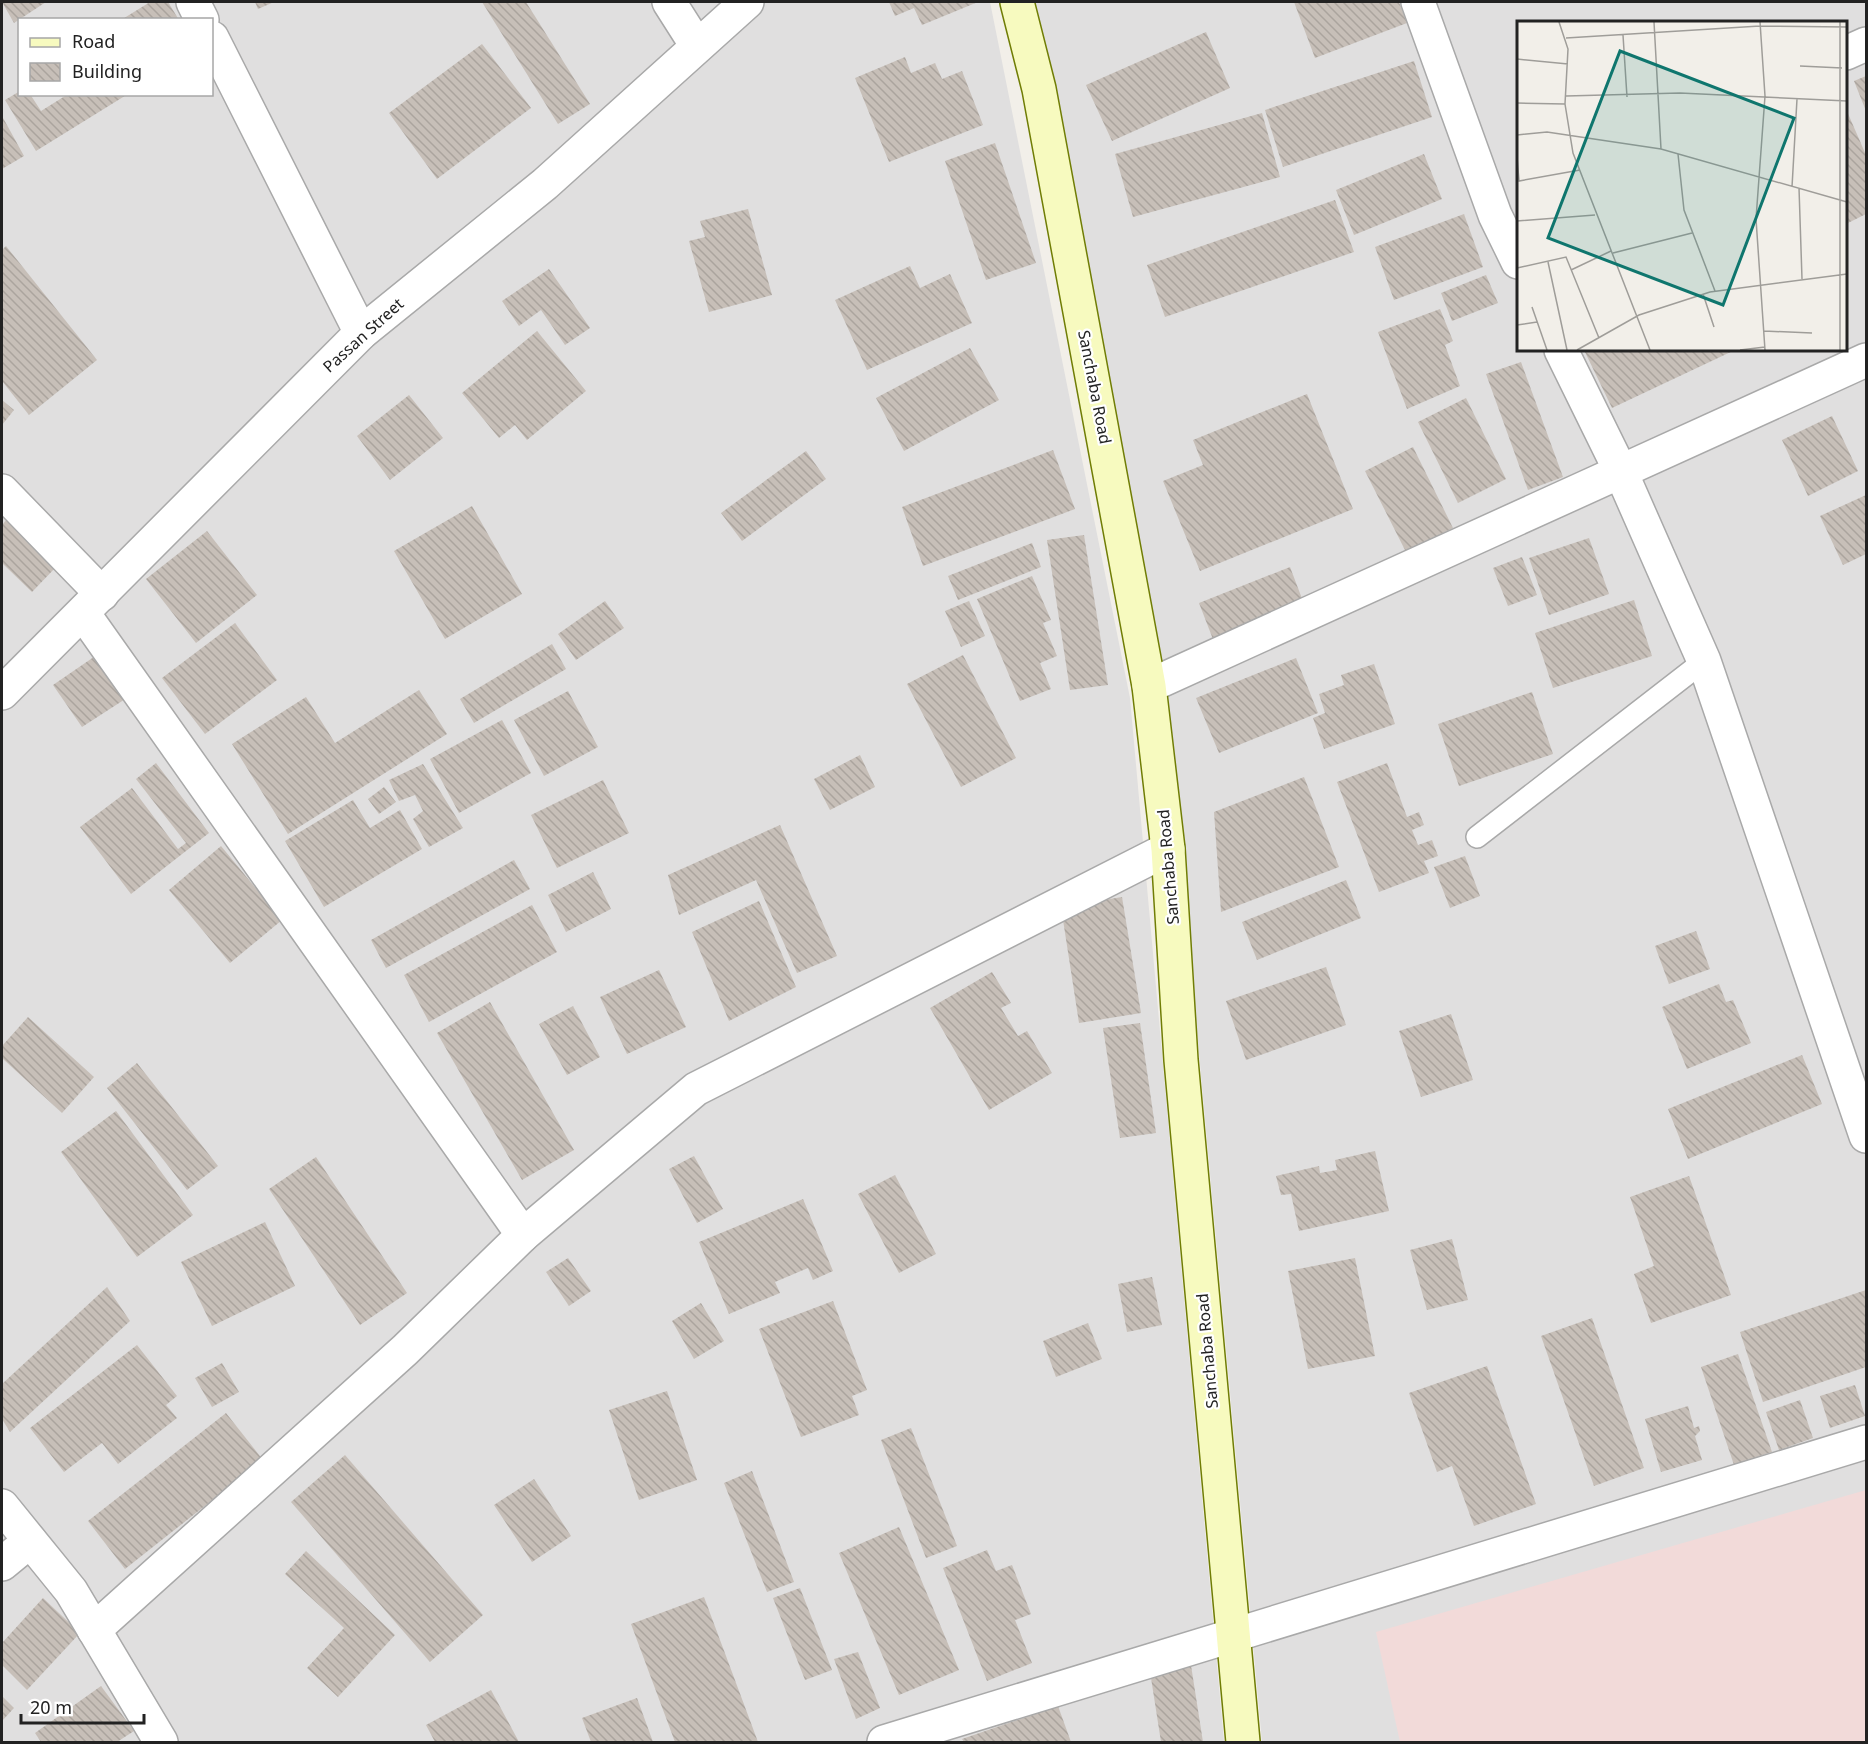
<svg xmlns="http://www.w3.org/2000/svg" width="1868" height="1744" viewBox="0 0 1868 1744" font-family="'Noto Sans',sans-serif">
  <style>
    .residential { fill: #e0dfdf; fill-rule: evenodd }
    .commercial { fill: #f2dad9 }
    .building { fill: url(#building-back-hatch) }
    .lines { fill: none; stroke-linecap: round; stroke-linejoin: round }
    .lane-casing { stroke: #a9a9a9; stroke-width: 24 }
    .street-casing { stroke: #a9a9a9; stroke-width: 36 }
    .secondary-casing { stroke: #707d05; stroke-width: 36 }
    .lane { stroke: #fff; stroke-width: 21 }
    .street { stroke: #fff; stroke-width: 33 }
    .secondary { stroke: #f7fabf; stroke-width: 33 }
    .labels { text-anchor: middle; stroke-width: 4.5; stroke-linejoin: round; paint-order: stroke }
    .street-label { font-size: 16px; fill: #222; stroke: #fff }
    .inset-road { fill: none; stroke: #9f9d99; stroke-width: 1.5 }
    .view { fill: #0f766e; fill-opacity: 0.15; stroke: #0f766e; stroke-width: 3 }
    .inset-edge { fill: none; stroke: #222; stroke-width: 3 }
  </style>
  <defs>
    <pattern id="building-back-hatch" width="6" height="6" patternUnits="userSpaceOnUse" patternTransform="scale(1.5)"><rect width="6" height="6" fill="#c7bfb8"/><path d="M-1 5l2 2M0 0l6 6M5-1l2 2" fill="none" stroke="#aba49e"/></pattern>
  </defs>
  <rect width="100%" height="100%" fill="#f2efe9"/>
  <g class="residential">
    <path d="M2,2H990L1130,698L1224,1742H2ZM20,20H212V94H20Z"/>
    <path d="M1032,2H1866V1742H1262L1168,714ZM1518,22H1846V350H1518Z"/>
  </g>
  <polygon class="commercial" points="1866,1490 1866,1742 1400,1742 1376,1632"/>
  <g class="building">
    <polygon points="2,2 46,2 14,23"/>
    <polygon points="150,2 168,2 179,20 121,20"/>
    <polygon points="255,2 274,2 258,9"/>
    <polygon points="482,2 526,2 590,104 558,124"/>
    <polygon points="889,2 978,2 922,25 914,8 895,16"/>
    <polygon points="1294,2 1399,2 1407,23 1315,58"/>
    <polygon points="1206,32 1230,88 1112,141 1086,85"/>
    <polygon points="482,44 531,108 437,179 389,113"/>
    <polygon points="905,57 911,73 935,63 942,79 962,71 983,125 889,162 855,78"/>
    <polygon points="1414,61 1432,117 1283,167 1265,110"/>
    <polygon points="1866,76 1866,111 1854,81"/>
    <polygon points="20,91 20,94 30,94 41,111 65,96 64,94 128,94 36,151 5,100"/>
    <polygon points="1846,109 1866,155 1866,214 1846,224"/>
    <polygon points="1262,113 1280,177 1133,217 1115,154"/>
    <polygon points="2,116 24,156 2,169"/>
    <polygon points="995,143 1036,263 986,280 945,161"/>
    <polygon points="1424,154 1442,199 1354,235 1336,190"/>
    <polygon points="1335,200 1354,252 1165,317 1147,265"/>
    <polygon points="748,209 772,295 709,312 689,241 705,237 700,221"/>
    <polygon points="1464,214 1483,267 1394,300 1375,247"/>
    <polygon points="6,246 97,360 29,415 2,381 2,250"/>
    <polygon points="910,266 920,288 950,274 972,323 867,370 835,300"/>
    <polygon points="549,269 590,328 565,345 541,310 519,326 502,301"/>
    <polygon points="1486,275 1498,303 1452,321 1441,293"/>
    <polygon points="1440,309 1453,341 1445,345 1460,386 1407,409 1378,332"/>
    <polygon points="537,331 586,391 527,440 515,425 499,438 462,393"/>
    <polygon points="970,348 999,400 904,451 876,398"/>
    <polygon points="1584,350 1735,350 1612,408"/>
    <polygon points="1521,362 1563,477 1528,490 1486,374"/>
    <polygon points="1307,394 1353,509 1200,571 1163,481 1203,465 1193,440"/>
    <polygon points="409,395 443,438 390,480 357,436"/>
    <polygon points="1466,398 1506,479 1458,503 1418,422"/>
    <polygon points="2,400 14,410 2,425"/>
    <polygon points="1832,416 1858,471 1808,496 1782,440"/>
    <polygon points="1413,447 1453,528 1406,552 1365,471"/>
    <polygon points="1053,450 1075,509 923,566 902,507"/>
    <polygon points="806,451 826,479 742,541 721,513"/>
    <polygon points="1866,495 1866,554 1843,565 1820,516"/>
    <polygon points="472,506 522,594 445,639 394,551"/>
    <polygon points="8,518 57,566 32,592 2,563 2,525"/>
    <polygon points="207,531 257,595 196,643 146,579"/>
    <polygon points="1084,535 1108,685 1070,690 1047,540"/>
    <polygon points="1589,538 1609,594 1549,615 1529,558"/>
    <polygon points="1032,543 1041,567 958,600 948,576"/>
    <polygon points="1522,557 1537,595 1508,606 1493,568"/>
    <polygon points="1290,567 1312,625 1221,660 1199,603"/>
    <polygon points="1032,576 1051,620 1043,623 1057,656 1040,663 1051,689 1020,701 977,599"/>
    <polygon points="1634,600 1652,656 1553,688 1535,633"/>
    <polygon points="605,601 624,628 576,660 558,634"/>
    <polygon points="969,601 985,636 961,647 945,611"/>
    <polygon points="235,623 277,680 205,734 162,678"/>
    <polygon points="552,644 566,669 474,723 460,699"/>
    <polygon points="104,650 133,694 82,727 53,685"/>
    <polygon points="963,655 1016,758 961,787 907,684"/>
    <polygon points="1296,658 1318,713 1219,753 1196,698"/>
    <polygon points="1374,664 1395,724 1324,749 1313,718 1325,713 1319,694 1344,685 1341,675"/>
    <polygon points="419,690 447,734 288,834 232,744 306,697 335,743"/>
    <polygon points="568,691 598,747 544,776 514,720"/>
    <polygon points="1532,692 1553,754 1459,786 1438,724"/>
    <polygon points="502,720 531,773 459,813 430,759"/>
    <polygon points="860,755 875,787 830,810 814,779"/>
    <polygon points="156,763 209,833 131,894 80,827 132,788 178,849 186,843 136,779"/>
    <polygon points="1387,763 1407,817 1419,812 1424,825 1412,830 1418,845 1432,840 1438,856 1424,861 1429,873 1379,892 1337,782"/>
    <polygon points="423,764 463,828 429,847 413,819 423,811 415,795 399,801 389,780"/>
    <polygon points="1304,777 1339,867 1221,912 1214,812"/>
    <polygon points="603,780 629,833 557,868 531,815"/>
    <polygon points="384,787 396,802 379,814 368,799"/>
    <polygon points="353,800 370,828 400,810 422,849 324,907 285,841"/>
    <polygon points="780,825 837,956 797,973 756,880 679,915 668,875"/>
    <polygon points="221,846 282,920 230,963 169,890"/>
    <polygon points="1465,856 1480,896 1450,908 1434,867"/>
    <polygon points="514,860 530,889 386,968 371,940"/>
    <polygon points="593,872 611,909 566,932 548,895"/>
    <polygon points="1346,880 1361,918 1257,960 1242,922"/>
    <polygon points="1122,897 1141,1013 1079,1023 1061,907"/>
    <polygon points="759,901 796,987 729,1021 692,932"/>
    <polygon points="532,905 557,952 429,1022 404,975"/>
    <polygon points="1696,931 1710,969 1669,984 1655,946"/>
    <polygon points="1326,967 1346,1025 1246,1060 1226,1001"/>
    <polygon points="659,970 686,1027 627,1054 600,997"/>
    <polygon points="992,972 1011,1003 1001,1008 1018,1036 1027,1031 1052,1073 989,1110 930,1008"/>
    <polygon points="1719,984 1726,1002 1733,1000 1751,1043 1687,1069 1662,1007"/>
    <polygon points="490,1002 574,1150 522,1180 437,1033"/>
    <polygon points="573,1006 600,1057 567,1075 539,1024"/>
    <polygon points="1451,1014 1473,1080 1421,1097 1399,1031"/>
    <polygon points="28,1017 94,1077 62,1113 2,1058 2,1046"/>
    <polygon points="1140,1023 1156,1133 1120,1138 1103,1028"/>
    <polygon points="1802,1055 1822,1104 1688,1159 1668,1109"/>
    <polygon points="137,1063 218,1166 187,1190 107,1088"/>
    <polygon points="116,1111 193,1215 137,1257 61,1152"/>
    <polygon points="1375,1151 1389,1211 1299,1231 1291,1194 1281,1195 1276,1176 1319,1166 1320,1173 1337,1170 1335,1160"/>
    <polygon points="694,1156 723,1209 697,1223 669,1169"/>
    <polygon points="316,1157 407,1293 360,1325 269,1189"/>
    <polygon points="895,1175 936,1254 899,1273 858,1194"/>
    <polygon points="1689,1176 1731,1295 1651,1323 1634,1274 1654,1266 1630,1197"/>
    <polygon points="803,1199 833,1271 813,1280 808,1268 775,1282 780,1293 729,1314 699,1242"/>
    <polygon points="265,1222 295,1286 212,1326 181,1262"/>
    <polygon points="1452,1239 1468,1300 1427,1310 1410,1250"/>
    <polygon points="568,1258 591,1291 569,1306 546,1272"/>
    <polygon points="1355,1258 1375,1356 1308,1369 1288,1271"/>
    <polygon points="1152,1277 1162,1325 1127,1332 1118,1284"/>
    <polygon points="107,1287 130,1321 10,1432 2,1419 2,1384"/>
    <polygon points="1866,1290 1866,1367 1763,1402 1740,1332"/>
    <polygon points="833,1301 867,1390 852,1396 859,1415 801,1437 759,1329"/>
    <polygon points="701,1303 724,1341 694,1359 672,1321"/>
    <polygon points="1592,1318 1644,1468 1594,1486 1541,1336"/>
    <polygon points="1088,1323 1102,1359 1056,1377 1043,1341"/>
    <polygon points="137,1345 177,1396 166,1405 177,1418 118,1464 102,1443 64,1472 30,1428"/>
    <polygon points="1738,1354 1772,1452 1734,1465 1701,1367"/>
    <polygon points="222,1363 239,1392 212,1407 195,1378"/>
    <polygon points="1487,1366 1536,1504 1474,1526 1452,1466 1437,1472 1409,1393"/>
    <polygon points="1855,1385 1865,1416 1830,1428 1820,1396"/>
    <polygon points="667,1391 697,1480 639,1500 609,1410"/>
    <polygon points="1800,1400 1813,1438 1779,1450 1766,1412"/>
    <polygon points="1688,1406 1694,1428 1699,1426 1700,1431 1695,1436 1702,1460 1661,1472 1645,1419"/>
    <polygon points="226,1413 263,1460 125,1569 88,1521"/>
    <polygon points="911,1428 957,1546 926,1558 881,1440"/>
    <polygon points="345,1455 483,1615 430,1662 291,1502"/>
    <polygon points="752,1471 794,1582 767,1592 724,1483"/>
    <polygon points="534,1479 571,1536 532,1562 494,1505"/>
    <polygon points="899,1527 959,1670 899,1695 839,1553"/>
    <polygon points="987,1550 996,1571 1012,1565 1031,1614 1015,1620 1032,1663 987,1681 943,1568"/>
    <polygon points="306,1551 395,1635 338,1697 307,1668 344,1628 285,1574"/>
    <polygon points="800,1588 832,1670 805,1680 773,1598"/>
    <polygon points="704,1597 758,1742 675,1742 631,1624"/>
    <polygon points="43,1598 80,1633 27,1690 2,1665 2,1643"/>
    <polygon points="858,1652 880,1708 856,1719 834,1659"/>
    <polygon points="1190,1659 1203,1742 1161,1742 1149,1665"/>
    <polygon points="101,1686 134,1731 117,1742 41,1742 35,1733"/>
    <polygon points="491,1690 519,1742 435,1742 426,1725"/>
    <polygon points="2,1696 14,1708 2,1721"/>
    <polygon points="637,1698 653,1742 591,1742 582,1718"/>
    <polygon points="1058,1706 1071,1742 964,1742 962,1739"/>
  </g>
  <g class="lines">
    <defs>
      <polyline id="lane" points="1477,837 1704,661"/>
      <g id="street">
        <polyline points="193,2 202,20"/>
        <polyline points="669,2 697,46"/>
        <polyline points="1418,2 1495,215 1518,262"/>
        <polyline points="212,38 361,333"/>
        <polyline points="1846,53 1866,44"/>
        <polyline points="1561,350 1620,470 1704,661 1866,1136"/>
        <polyline points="2,491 102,594"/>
        <polyline points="83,613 523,1235"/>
        <polyline points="1149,686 1866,360"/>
        <polyline points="2,693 361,333 545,184 747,2"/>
        <polyline points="2,1506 71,1591 161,1742"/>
        <polyline points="2,1564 30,1541"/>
        <polyline points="94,1630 405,1350 523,1235 696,1089 1168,849"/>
        <polyline points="884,1742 1866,1442"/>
      </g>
      <polyline id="secondary" points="1017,2 1039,89 1149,686 1168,849 1181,1060 1243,1742"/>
    </defs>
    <use href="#lane" class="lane-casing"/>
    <use href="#street" class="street-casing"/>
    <use href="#secondary" class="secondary-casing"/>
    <use href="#lane" class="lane"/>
    <use href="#street" class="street"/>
    <use href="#secondary" class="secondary"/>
  </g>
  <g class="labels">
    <g class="street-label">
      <text transform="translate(363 335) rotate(-42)" y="6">Passan Street</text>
      <text transform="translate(1095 387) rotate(79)" y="6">Sanchaba Road</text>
      <text transform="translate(1168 867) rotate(-95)" y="6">Sanchaba Road</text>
      <text transform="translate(1207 1351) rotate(-95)" y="6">Sanchaba Road</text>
    </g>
  </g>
  <g transform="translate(1517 21)">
    <rect width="330" height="330" fill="#f2efe9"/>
    <path class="inset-road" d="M42,1L51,28L48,83L56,132L133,329M137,1L144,128M243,1L248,75L239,198L248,329M106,14L110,76M49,17L243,5L330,6M0,38L51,43M283,45L325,47M49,75L163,72L330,80M0,82L48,83M0,114L30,111L144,128L330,181M161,133L167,189L198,270M0,136L2,160L63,149M275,166L280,78M282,167L285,258M0,200L78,194M96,232L175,212M31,241L50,329M0,247L49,236L82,317M54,249L94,230M186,273L197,306M15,286L30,329M0,304L20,301M247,310L295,312M60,329L122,294L193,271L330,253M223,329L248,326M323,329V1"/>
    <path class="view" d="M103,30L277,97L206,284L31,217Z"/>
    <rect width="330" height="330" class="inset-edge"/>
  </g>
  <rect width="1868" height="1744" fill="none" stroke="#222222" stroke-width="6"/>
  <rect x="18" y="18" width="195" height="78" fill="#ffffff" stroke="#a7a7a7" stroke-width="1.5"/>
  <rect x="30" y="38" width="30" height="9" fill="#f7fabf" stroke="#a7a7a7" stroke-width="1.5"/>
  <text x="72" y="48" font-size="18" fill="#222222">Road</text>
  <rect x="30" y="63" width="30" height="18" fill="url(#building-back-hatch)" stroke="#a7a7a7" stroke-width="1.5"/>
  <text x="72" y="78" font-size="18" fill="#222222">Building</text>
  <path d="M21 1714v9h123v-9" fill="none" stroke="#222222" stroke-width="3"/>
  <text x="30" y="1714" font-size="18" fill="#222222" stroke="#ffffff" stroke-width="4.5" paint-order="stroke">20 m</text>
</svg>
